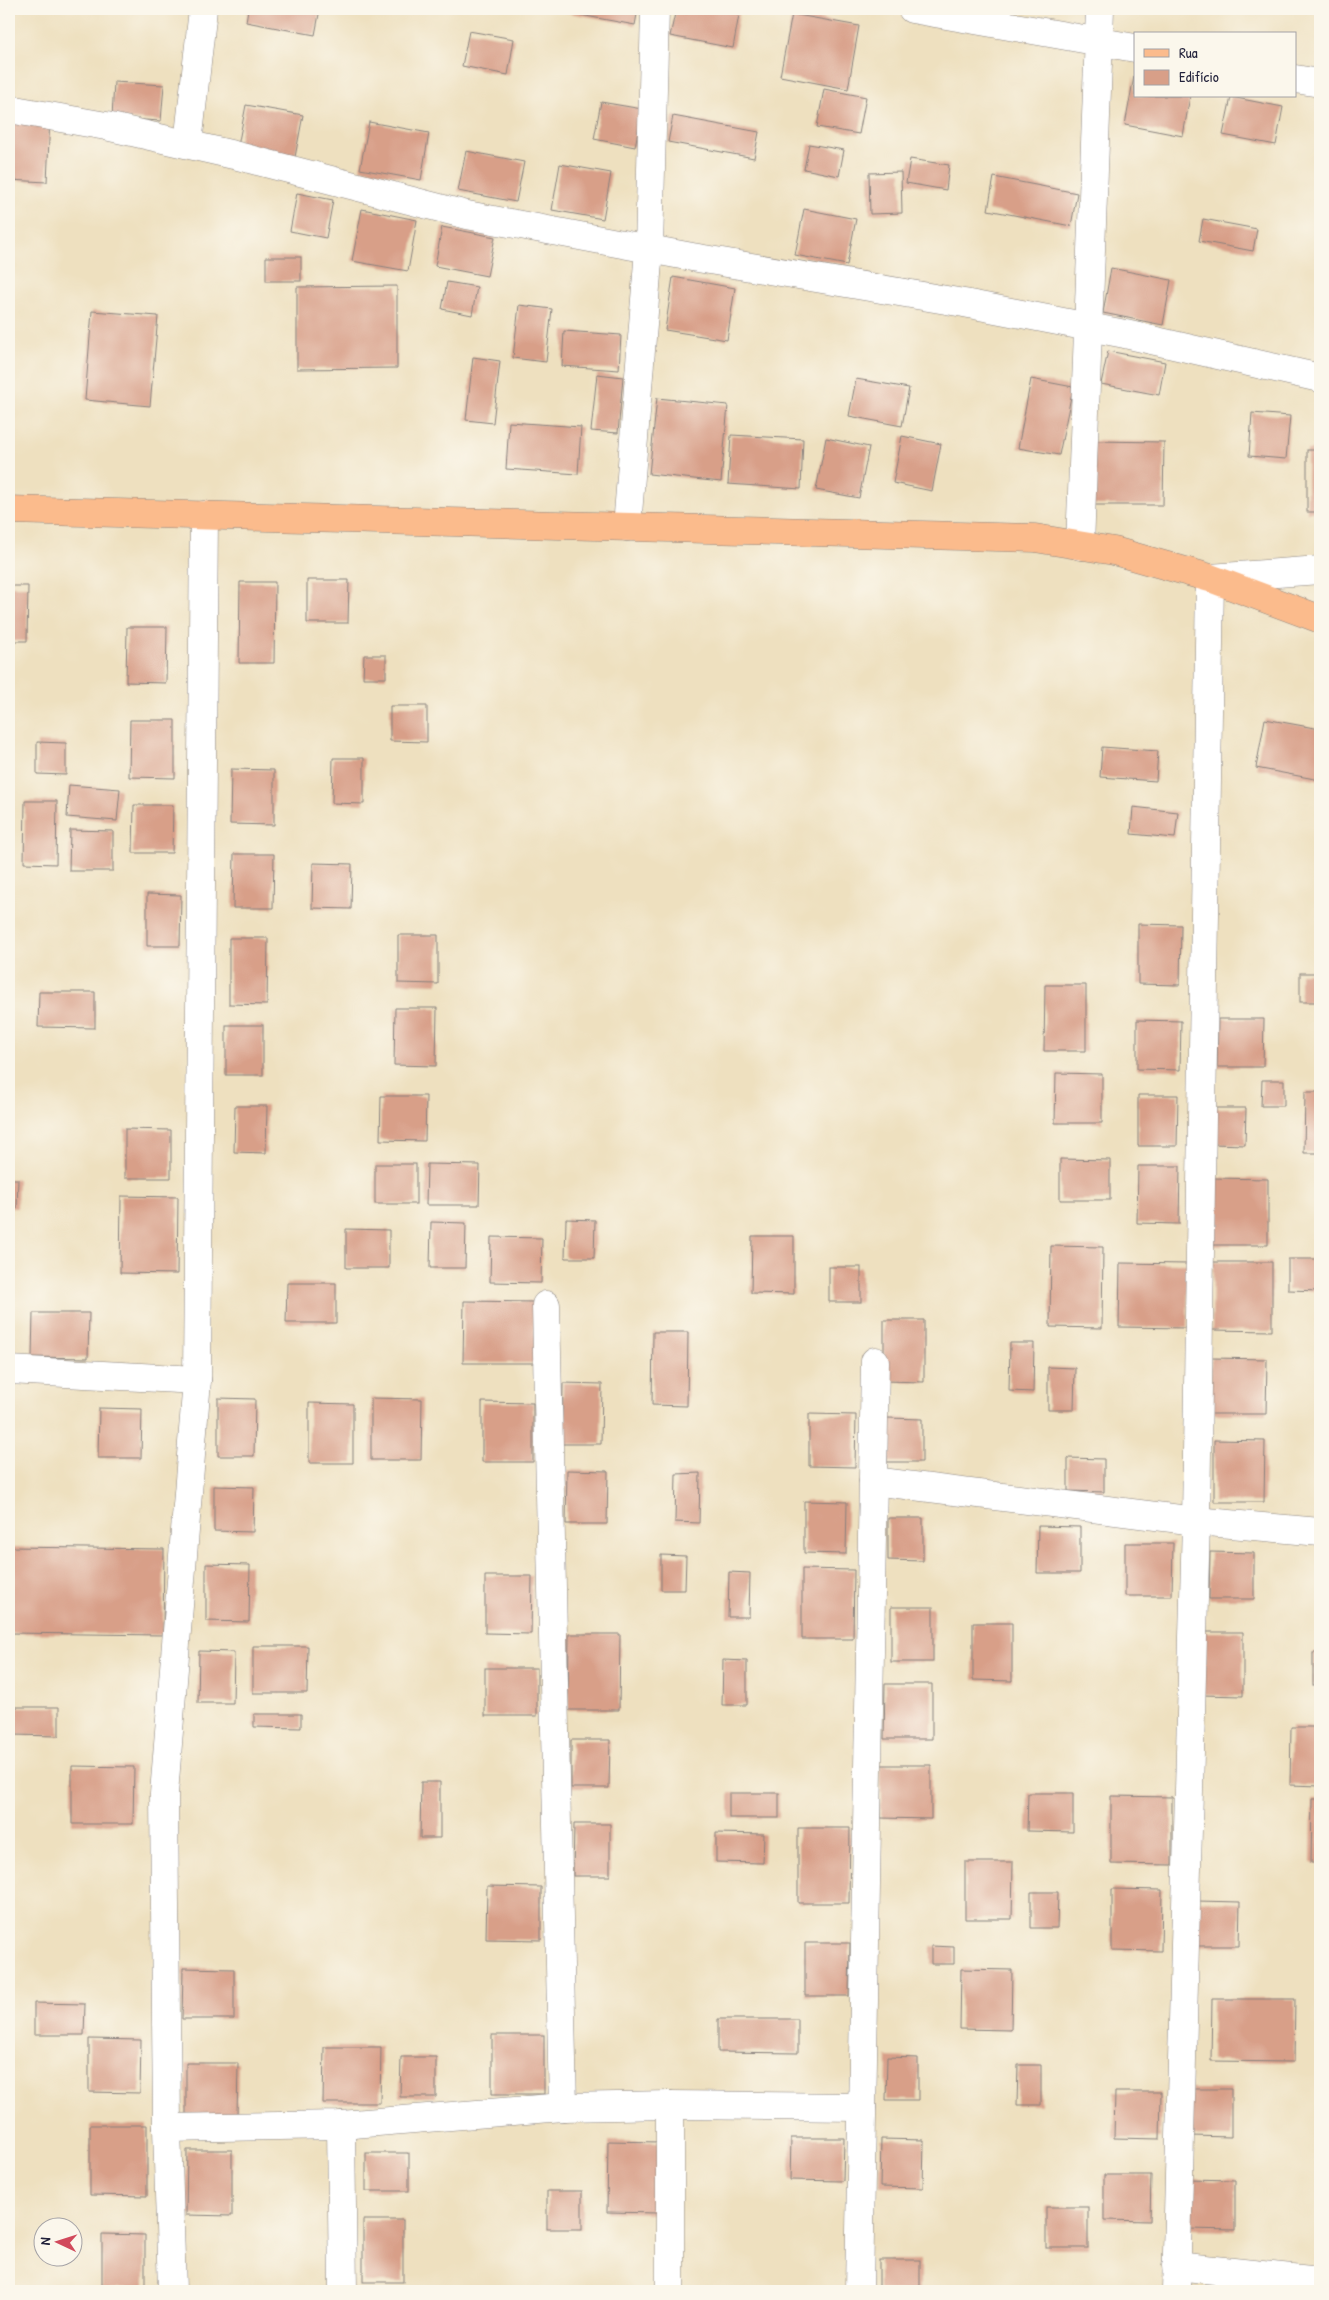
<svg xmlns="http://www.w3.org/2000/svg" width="1329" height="2300" viewBox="0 0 1329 2300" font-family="'Patrick Hand',sans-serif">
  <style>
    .building { fill: #d89f88 }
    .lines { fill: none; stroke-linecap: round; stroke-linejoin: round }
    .minor-casing { stroke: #88817d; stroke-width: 29 }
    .major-casing { stroke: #88817d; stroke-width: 29 }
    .minor { stroke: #fff; stroke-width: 28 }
    .major { stroke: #fbbb8c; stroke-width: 28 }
  </style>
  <rect width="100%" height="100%" fill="#fbf7ec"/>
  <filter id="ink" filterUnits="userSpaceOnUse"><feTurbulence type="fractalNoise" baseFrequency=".02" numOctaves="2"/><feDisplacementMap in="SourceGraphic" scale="10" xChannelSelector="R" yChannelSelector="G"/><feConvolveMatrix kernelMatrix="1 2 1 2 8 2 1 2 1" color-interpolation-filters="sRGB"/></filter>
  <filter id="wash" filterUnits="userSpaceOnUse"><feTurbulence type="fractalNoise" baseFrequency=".0096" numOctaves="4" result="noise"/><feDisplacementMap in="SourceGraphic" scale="20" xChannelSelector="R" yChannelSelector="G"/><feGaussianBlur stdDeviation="1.12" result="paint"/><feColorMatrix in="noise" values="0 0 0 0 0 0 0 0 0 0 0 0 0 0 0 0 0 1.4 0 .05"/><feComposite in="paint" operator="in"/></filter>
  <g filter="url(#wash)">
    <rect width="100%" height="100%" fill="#eee0bf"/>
    <g id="blocks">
      <g class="building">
        <polygon points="9,9 15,9 11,42 9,42"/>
        <polygon points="248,9 320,9 315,35 246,22"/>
        <polygon points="565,9 638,9 635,25 564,12"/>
        <polygon points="676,9 740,9 733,48 670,36"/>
        <polygon points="792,14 859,26 848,89 780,76"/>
        <polygon points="469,31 514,39 508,75 462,66"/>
        <polygon points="1134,76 1135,96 1190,96 1183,136 1125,125"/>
        <polygon points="114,82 164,85 161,121 112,118"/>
        <polygon points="824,89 866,97 859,134 817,127"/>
        <polygon points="1231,97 1283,107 1276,145 1223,135"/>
        <polygon points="601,102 642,109 635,147 594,139"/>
        <polygon points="246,105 303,115 295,157 238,146"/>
        <polygon points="9,116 50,118 47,182 9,180"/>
        <polygon points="673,116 759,132 754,158 668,142"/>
        <polygon points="369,122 429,133 421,180 360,169"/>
        <polygon points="809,144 844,150 839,176 804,169"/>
        <polygon points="466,151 524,162 516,202 458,191"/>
        <polygon points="910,159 949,165 946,190 906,183"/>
        <polygon points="560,164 611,173 603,219 552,210"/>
        <polygon points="901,172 902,213 870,214 869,173"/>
        <polygon points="994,177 1077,193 1071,226 988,210"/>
        <polygon points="297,193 333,200 326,238 290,231"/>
        <polygon points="362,209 417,220 408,271 352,261"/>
        <polygon points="804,209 856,219 847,265 795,255"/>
        <polygon points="1203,219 1257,229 1253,251 1199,241"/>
        <polygon points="442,227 495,237 487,276 435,266"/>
        <rect x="266" y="257" width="35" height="24"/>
        <polygon points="1111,268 1171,280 1163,325 1103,313"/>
        <polygon points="673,277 735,288 727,340 665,330"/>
        <polygon points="447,282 477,287 472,315 442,309"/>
        <polygon points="397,286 397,368 297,369 297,287"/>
        <polygon points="519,305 552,309 546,362 513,358"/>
        <polygon points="92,311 158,316 150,406 85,400"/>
        <polygon points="564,331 621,335 619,370 562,366"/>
        <polygon points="1108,351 1165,362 1159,395 1101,384"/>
        <polygon points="473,357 500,361 493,423 466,420"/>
        <polygon points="597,374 623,377 618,433 591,431"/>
        <polygon points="856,379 909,388 902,426 849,416"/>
        <polygon points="1031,379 1073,387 1059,455 1018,448"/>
        <polygon points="657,398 728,405 721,482 649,474"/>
        <polygon points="1252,413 1290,416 1286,459 1249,456"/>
        <polygon points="509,422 581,427 578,474 506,469"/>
        <polygon points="731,435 803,439 801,489 728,484"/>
        <polygon points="902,436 941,444 932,491 893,483"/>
        <polygon points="826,438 869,447 859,498 816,490"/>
        <polygon points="1092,441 1164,442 1163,505 1092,505"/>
        <rect x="1307" y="450" width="13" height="62"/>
        <polygon points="307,580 349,580 348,623 307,623"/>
        <polygon points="240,582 275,582 274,663 239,663"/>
        <polygon points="9,586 28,586 27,641 9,641"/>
        <polygon points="127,627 167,627 166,683 126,682"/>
        <polygon points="364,655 386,655 386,678 363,678"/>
        <polygon points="390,706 427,706 427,742 390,741"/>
        <polygon points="1265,719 1320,729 1320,780 1256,768"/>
        <polygon points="130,720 175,720 175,778 129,777"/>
        <polygon points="37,742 66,743 66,775 37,774"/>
        <polygon points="1102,747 1158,751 1156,781 1100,777"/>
        <polygon points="333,758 364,758 364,804 332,803"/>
        <polygon points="231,769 274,770 274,825 230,824"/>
        <polygon points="69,785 120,789 117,821 67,817"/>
        <polygon points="25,801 57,801 56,864 24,863"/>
        <polygon points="134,805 173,805 172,853 133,853"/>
        <polygon points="1133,807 1178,812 1175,838 1131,834"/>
        <polygon points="70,830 113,831 113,871 69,871"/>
        <polygon points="234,854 274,854 273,908 233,908"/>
        <polygon points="313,863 352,864 351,909 312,908"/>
        <polygon points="147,894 181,895 180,946 147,946"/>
        <polygon points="1138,924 1181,925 1180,985 1138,984"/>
        <polygon points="398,935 438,935 438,984 398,983"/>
        <polygon points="229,938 268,938 267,1005 229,1004"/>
        <rect x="1300" y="973" width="20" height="29"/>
        <polygon points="1045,985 1086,985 1086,1051 1044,1051"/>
        <polygon points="39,992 95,992 95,1028 38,1027"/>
        <polygon points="395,1008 437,1008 436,1066 394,1065"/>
        <polygon points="1218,1019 1264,1019 1263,1067 1217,1067"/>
        <polygon points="1137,1020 1181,1021 1180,1070 1137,1069"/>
        <rect x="226" y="1025" width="37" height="50"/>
        <polygon points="1056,1073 1102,1074 1102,1123 1055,1123"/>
        <polygon points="1262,1080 1284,1080 1284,1106 1261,1106"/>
        <polygon points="1305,1092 1320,1092 1320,1153 1304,1153"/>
        <polygon points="1138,1095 1178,1095 1177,1146 1138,1146"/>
        <polygon points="381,1096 426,1096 425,1141 380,1140"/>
        <polygon points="235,1106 267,1106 266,1153 234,1152"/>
        <polygon points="1213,1108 1246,1108 1245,1145 1213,1144"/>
        <polygon points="125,1129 171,1130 171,1178 125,1178"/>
        <polygon points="1060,1159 1110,1160 1110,1200 1060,1200"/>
        <rect x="375" y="1164" width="41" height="40"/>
        <polygon points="427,1164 480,1165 479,1205 426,1205"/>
        <polygon points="1138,1166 1180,1166 1179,1224 1137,1223"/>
        <polygon points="1213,1178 1268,1179 1268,1245 1212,1245"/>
        <polygon points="9,1179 18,1179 17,1208 9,1208"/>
        <polygon points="121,1196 178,1197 177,1274 120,1273"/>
        <polygon points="566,1219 595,1220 594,1258 565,1258"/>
        <polygon points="431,1222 466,1223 465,1268 430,1268"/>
        <polygon points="346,1229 389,1230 389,1268 346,1268"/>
        <polygon points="752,1236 794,1236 794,1294 751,1293"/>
        <polygon points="491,1237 542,1238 541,1283 490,1282"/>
        <polygon points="1051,1246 1103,1247 1102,1328 1050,1327"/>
        <polygon points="1288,1259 1320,1259 1320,1291 1288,1290"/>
        <polygon points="1213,1262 1272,1262 1272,1331 1212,1330"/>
        <polygon points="1120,1263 1188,1264 1187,1328 1119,1327"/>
        <rect x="829" y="1267" width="32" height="35"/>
        <polygon points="287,1283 336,1283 336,1323 286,1323"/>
        <polygon points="464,1301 535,1302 535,1363 463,1363"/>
        <polygon points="33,1313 89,1313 88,1358 32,1357"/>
        <polygon points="884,1320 924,1320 924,1382 884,1381"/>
        <polygon points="653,1332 688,1332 687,1406 652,1405"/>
        <polygon points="1010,1343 1034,1343 1033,1392 1009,1391"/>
        <polygon points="1211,1358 1267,1359 1266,1414 1210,1414"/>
        <polygon points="1048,1367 1075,1368 1074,1410 1048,1410"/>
        <polygon points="563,1383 602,1384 601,1444 562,1444"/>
        <polygon points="218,1398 255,1399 254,1456 218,1456"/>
        <polygon points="371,1398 422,1399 421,1460 371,1460"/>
        <polygon points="482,1402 533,1403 533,1462 482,1462"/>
        <polygon points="309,1403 353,1404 353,1463 309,1463"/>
        <polygon points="99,1408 142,1409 141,1458 98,1458"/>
        <polygon points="809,1414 856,1415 855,1467 809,1466"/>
        <polygon points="887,1418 922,1419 922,1462 887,1462"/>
        <polygon points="1214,1440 1265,1441 1264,1502 1214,1502"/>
        <polygon points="1068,1458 1104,1459 1104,1492 1068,1491"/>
        <polygon points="567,1470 608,1471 607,1524 566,1524"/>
        <polygon points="700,1473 699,1523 675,1522 676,1474"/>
        <polygon points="214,1486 254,1487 253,1532 214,1531"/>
        <polygon points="804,1501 847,1502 846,1554 804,1553"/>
        <polygon points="888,1518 923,1518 923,1561 888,1560"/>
        <polygon points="1038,1526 1080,1527 1080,1573 1037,1573"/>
        <polygon points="1125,1543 1173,1543 1172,1596 1125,1596"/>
        <polygon points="9,1547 164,1549 163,1635 9,1633"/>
        <polygon points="1210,1552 1254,1553 1254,1599 1209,1599"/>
        <polygon points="661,1555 686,1556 685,1590 661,1590"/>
        <polygon points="206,1564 250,1565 249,1622 206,1621"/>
        <polygon points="802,1569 854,1570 853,1639 802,1639"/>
        <polygon points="729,1572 750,1573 749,1617 728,1617"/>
        <polygon points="485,1576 532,1576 531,1634 485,1633"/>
        <rect x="891" y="1607" width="42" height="55"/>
        <polygon points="973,1623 1012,1623 1012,1681 973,1680"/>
        <polygon points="1202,1632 1243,1632 1243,1696 1201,1695"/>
        <polygon points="569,1634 620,1634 619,1710 568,1710"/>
        <polygon points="253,1646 308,1646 307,1693 253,1693"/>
        <polygon points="199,1651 234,1652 233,1703 198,1703"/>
        <rect x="1313" y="1653" width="7" height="32"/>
        <polygon points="723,1660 747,1661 747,1705 722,1705"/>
        <rect x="485" y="1668" width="52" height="48"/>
        <polygon points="885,1684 932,1684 932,1739 884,1739"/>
        <polygon points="13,1707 59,1707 59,1736 13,1735"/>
        <polygon points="254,1714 301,1714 301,1728 254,1727"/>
        <polygon points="1291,1727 1320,1727 1320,1786 1290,1785"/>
        <polygon points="571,1740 610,1740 609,1788 571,1788"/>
        <polygon points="881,1765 931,1765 931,1819 881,1818"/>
        <polygon points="72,1766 134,1767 133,1824 72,1824"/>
        <polygon points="421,1782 440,1782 440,1838 420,1838"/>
        <rect x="729" y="1793" width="50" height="25"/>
        <polygon points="1028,1793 1073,1793 1073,1832 1027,1831"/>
        <polygon points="1111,1796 1172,1797 1172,1865 1111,1864"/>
        <polygon points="1312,1799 1320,1799 1320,1863 1311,1863"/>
        <polygon points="574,1824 610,1824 610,1876 573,1876"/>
        <polygon points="798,1828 850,1828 849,1903 798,1903"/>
        <polygon points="716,1833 764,1834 763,1863 716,1862"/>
        <polygon points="965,1862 1013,1862 1012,1919 965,1919"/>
        <polygon points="487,1886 541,1887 541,1940 486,1939"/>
        <polygon points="1112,1889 1162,1890 1161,1951 1112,1950"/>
        <polygon points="1031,1892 1058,1892 1057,1928 1031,1928"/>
        <polygon points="1197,1901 1240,1902 1239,1946 1197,1946"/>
        <polygon points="805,1943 850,1943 849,1996 805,1996"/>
        <polygon points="931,1946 954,1947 954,1964 931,1964"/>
        <polygon points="183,1968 234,1969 234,2019 182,2019"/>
        <polygon points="961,1969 1012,1970 1011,2030 960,2029"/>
        <polygon points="1212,1999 1295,1999 1294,2062 1211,2061"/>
        <polygon points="34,2003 85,2004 84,2035 34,2035"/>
        <polygon points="718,2019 798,2019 798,2053 718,2052"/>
        <rect x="492" y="2035" width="52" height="59"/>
        <polygon points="89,2039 141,2040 140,2093 89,2092"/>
        <polygon points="324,2047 381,2047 380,2103 323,2103"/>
        <polygon points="401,2057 436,2057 436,2097 400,2097"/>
        <polygon points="887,2057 918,2058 918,2100 886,2100"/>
        <polygon points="186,2063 238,2063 237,2115 186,2114"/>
        <polygon points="1018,2065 1041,2065 1041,2105 1017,2105"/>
        <polygon points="1191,2089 1231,2089 1231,2137 1191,2136"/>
        <polygon points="1115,2092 1161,2092 1160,2139 1114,2138"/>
        <polygon points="90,2125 147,2125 147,2196 90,2195"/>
        <polygon points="791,2138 844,2138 843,2181 790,2180"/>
        <polygon points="881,2139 924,2140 923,2188 880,2187"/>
        <polygon points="608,2141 659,2142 658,2213 607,2212"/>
        <polygon points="187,2150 232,2150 232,2216 186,2215"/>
        <rect x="366" y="2153" width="43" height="38"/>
        <polygon points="1104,2175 1151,2175 1150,2221 1104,2220"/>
        <polygon points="1187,2179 1235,2180 1235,2230 1187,2229"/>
        <rect x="547" y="2191" width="35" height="38"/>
        <rect x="1046" y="2207" width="42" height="41"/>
        <rect x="363" y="2220" width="40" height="62"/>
        <polygon points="102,2234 145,2235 145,2288 102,2288"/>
        <rect x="879" y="2260" width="41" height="31"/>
      </g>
    </g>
  </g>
  <g filter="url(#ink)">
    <use href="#blocks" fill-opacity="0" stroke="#88817d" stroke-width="1"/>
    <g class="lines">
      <defs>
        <g id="minor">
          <polyline points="912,9 1135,48"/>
          <polyline points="1295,79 1320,83"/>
          <polyline points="9,109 106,126 234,155 467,215 692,257 964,303 1125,334 1320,378"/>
          <polyline points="188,144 203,9"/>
          <polyline points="627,527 649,249 655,9"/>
          <polyline points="1080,546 1100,9"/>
          <polyline points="546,1305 563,2107"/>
          <polyline points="9,1370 197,1380"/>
          <polyline points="873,1481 1196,1521 1320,1532"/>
          <polyline points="670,2105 670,2291"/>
          <polyline points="341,2125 343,2291"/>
          <polyline points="167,2128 341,2125 563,2107 670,2105 862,2107"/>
          <polyline points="1176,2266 1320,2281"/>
          <polyline points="172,2291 167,2128 164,1794 197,1380 204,515"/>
          <polyline points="859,2291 875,1361"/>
          <polyline points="1176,2291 1196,1521 1210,578 1320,570"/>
        </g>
        <polyline id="major" points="9,510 1035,538 1114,551 1210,578 1320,619"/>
      </defs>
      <use href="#minor" class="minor-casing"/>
      <use href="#major" class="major-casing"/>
      <use href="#minor" class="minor"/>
      <use href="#major" class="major"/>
    </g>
  </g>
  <rect width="1329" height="2300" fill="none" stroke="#fbf7ec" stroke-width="30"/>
  <rect x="1134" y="32" width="162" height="65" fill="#fbf7ec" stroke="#a4a2a5"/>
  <rect x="1144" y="49" width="25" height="8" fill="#fbbb8c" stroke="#a4a2a5"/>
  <text x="1179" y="58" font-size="15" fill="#22223b">Rua</text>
  <rect x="1144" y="70" width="25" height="15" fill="#d89f88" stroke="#a4a2a5"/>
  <text x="1179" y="82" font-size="15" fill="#22223b">Edifício</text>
  <g transform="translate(58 2242) rotate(274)"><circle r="24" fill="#fbf7ec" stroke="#a4a2a5"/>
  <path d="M0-4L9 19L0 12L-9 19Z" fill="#d1495b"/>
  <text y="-8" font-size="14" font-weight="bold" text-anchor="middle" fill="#22223b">N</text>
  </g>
</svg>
